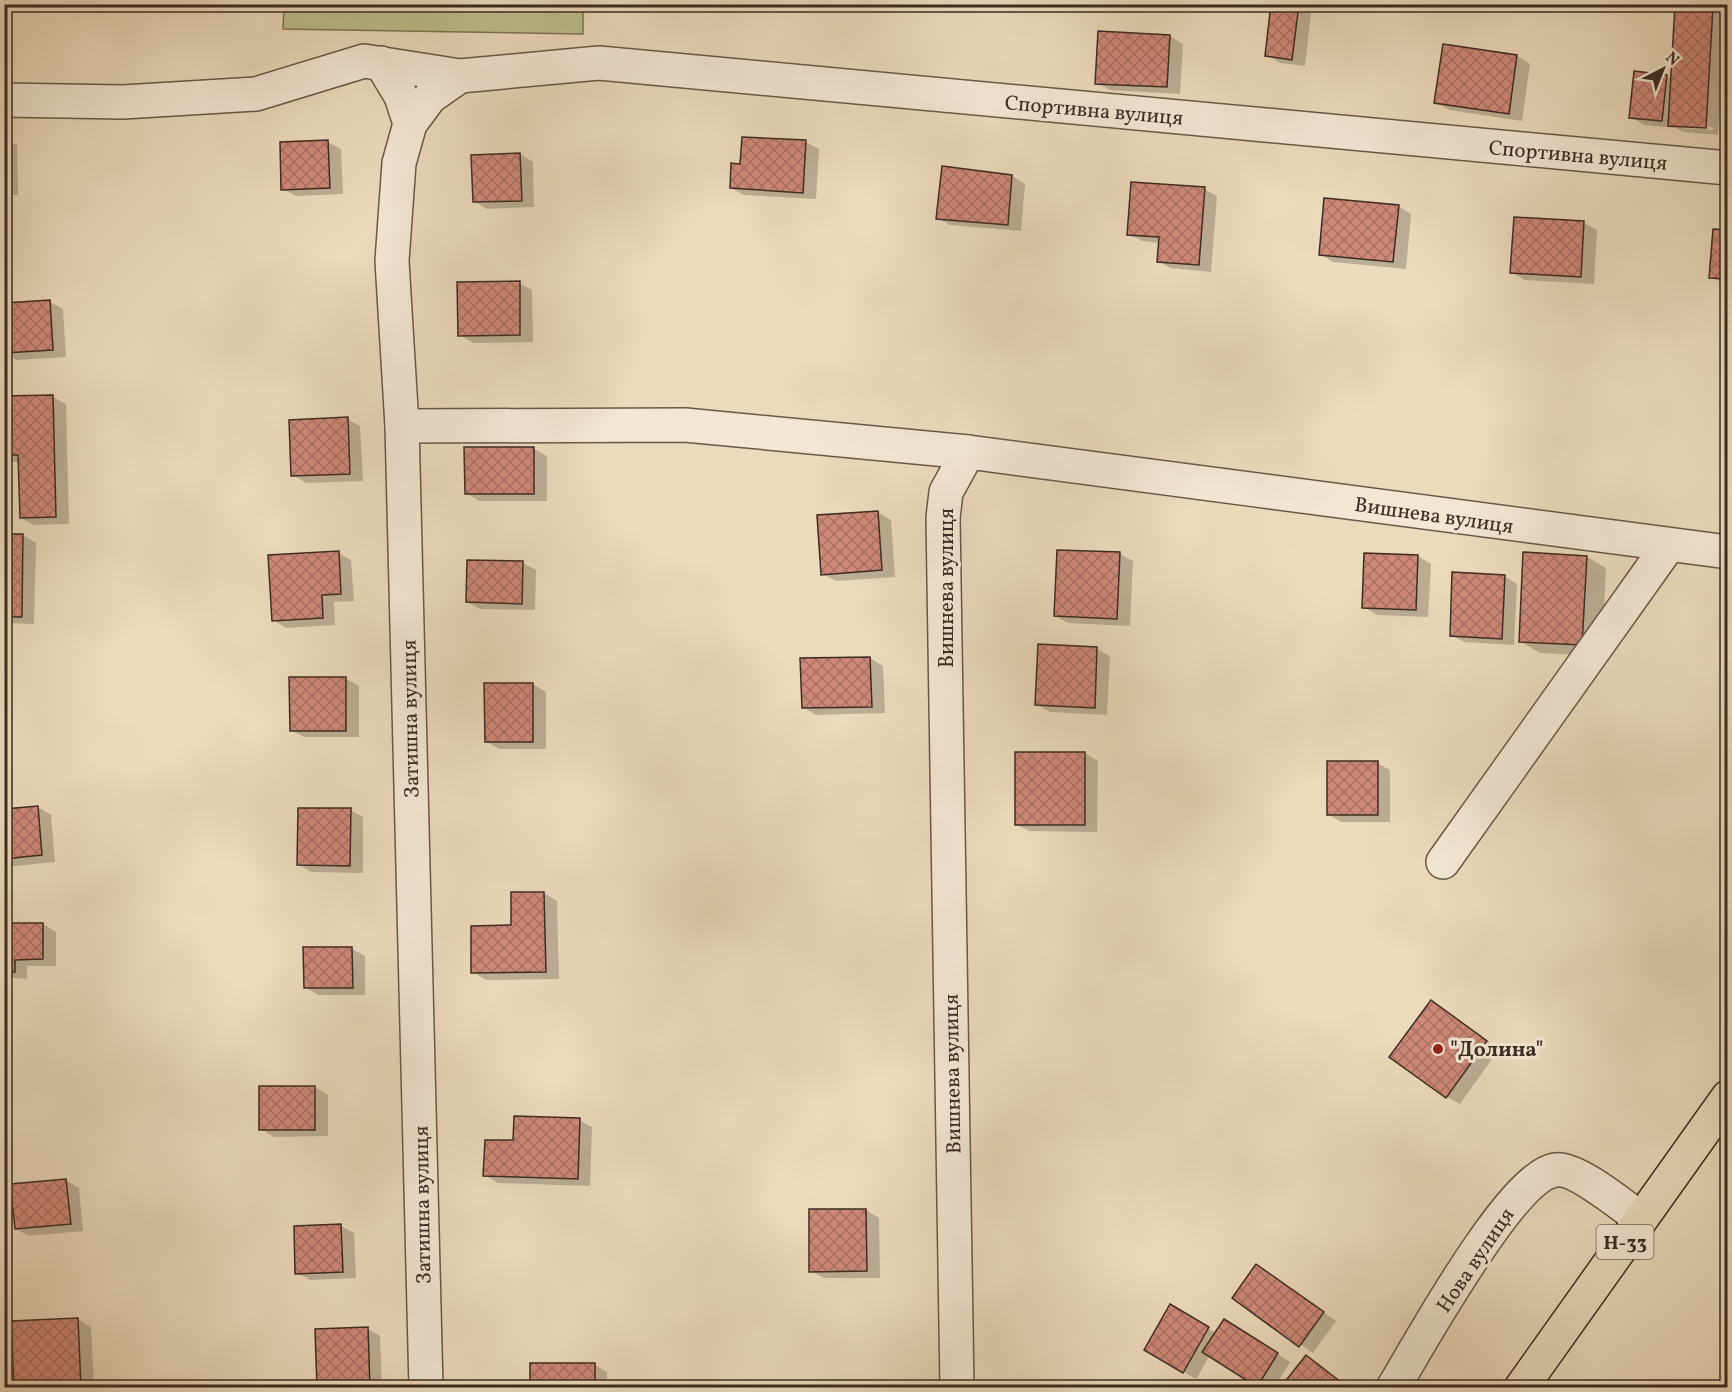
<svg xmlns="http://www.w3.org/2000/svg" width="1732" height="1392" viewBox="0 0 1732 1392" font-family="Vollkorn,serif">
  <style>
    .green { fill: #bdbe8d; stroke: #7d7458; stroke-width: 1.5 }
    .shadow { fill: #0003; fill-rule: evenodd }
    .building { fill: url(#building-cross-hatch); stroke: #3d2b23; stroke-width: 1.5 }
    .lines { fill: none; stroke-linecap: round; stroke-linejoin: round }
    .minor-casing { stroke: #695749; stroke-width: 36 }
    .major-casing { stroke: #3d2b23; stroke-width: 36 }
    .minor { stroke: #f3e7d3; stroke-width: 33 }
    .major { stroke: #ecdabc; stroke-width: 33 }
    .poi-dot { fill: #8f2418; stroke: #f3e7d3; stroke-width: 2 }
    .labels { text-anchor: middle; stroke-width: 6; stroke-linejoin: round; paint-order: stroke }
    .shield { fill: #f3e7d3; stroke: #746358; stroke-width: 1.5 }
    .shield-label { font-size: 20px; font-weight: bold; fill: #3d2b23 }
    .street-label { font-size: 21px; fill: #3d2b23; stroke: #f3e7d3 }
    .poi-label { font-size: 21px; font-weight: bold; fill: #3d2b23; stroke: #f3e7d3; text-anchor: start }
  </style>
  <defs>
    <pattern id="building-cross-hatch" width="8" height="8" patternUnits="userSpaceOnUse" patternTransform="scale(1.5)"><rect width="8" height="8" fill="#cf8979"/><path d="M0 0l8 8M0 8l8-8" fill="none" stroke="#a97063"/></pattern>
  </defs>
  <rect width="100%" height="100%" fill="#ecdabc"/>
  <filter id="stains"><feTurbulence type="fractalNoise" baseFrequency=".00333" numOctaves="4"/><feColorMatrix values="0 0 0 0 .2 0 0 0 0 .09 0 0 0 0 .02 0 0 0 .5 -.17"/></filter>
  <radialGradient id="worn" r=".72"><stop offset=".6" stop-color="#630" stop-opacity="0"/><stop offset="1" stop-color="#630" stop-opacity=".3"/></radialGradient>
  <polygon class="green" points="284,5 583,5 583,34 283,29"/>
  <g class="shadow">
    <polygon points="1298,4 1311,12 1305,66 1280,63 1267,55"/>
    <path d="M1712,9L1725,16L1718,135L1683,132L1676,128L1644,125L1631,117L1635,72L1667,76L1673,79ZM1681,125L1713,127V130L1681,128Z"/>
    <polygon points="1170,36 1183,44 1180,94 1110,90 1097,83"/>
    <polygon points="1444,45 1517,56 1530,64 1522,121 1449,110 1436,102"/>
    <polygon points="4,138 17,145 18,195 4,195"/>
    <polygon points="328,142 341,149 343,194 296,196 283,189"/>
    <polygon points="806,142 819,149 816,199 744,195 731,188 742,166"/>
    <polygon points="520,154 533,162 534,207 487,209 474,201"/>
    <polygon points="1012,176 1025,184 1021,231 950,225 937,218"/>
    <polygon points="1204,189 1217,196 1211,272 1171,268 1158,261 1160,243 1142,241 1129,234"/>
    <polygon points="1398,206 1411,214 1406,269 1333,262 1320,254"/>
    <polygon points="1584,223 1597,230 1594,284 1525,280 1512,272"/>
    <polygon points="1728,232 1728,285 1710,277"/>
    <polygon points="519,283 532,290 533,342 473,343 460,335"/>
    <polygon points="50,302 63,309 66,357 17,360 4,352"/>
    <polygon points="53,397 66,404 69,524 34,525 21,518 20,462 4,462 4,398"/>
    <polygon points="347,419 360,426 363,481 306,483 293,475"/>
    <polygon points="534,449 547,456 547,501 479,501 466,493"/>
    <polygon points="878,512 891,520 895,577 836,581 823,574"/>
    <polygon points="4,535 23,535 36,543 34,624 4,623"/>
    <polygon points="338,553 351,560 354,601 334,602 335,625 286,628 273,620"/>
    <polygon points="1120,554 1133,561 1130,626 1068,623 1055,616"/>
    <polygon points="1418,556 1431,564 1428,617 1377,615 1364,607"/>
    <polygon points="1587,557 1606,568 1602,656 1540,653 1520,641"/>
    <polygon points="523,563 536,570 535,610 480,609 467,602"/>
    <polygon points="1504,576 1517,584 1514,645 1464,642 1451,635"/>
    <polygon points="1039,646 1097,649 1110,656 1107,715 1050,712 1037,705"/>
    <polygon points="870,658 883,666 885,713 816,715 803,707 802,660"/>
    <polygon points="346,679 359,686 359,737 304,737 291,730"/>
    <polygon points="533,684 546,692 546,749 499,749 486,741"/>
    <polygon points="1085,753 1098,761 1097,832 1029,831 1016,824"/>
    <polygon points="1377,763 1390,770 1390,822 1341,822 1328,814"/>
    <polygon points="38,807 51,815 55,862 4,867 4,811"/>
    <polygon points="350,810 363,817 363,873 312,872 299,865"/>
    <polygon points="544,893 557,901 559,979 486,980 473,972"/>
    <polygon points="4,924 43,924 56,932 56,966 27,966 27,979 4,977"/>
    <polygon points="305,949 352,949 365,956 365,995 318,995 305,987"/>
    <polygon points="1431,1002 1499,1049 1460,1104 1447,1097"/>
    <polygon points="315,1087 328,1095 328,1136 274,1137 261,1129"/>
    <polygon points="579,1120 592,1127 590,1186 498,1183 485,1175 515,1142"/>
    <polygon points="66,1180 79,1188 83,1231 29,1236 16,1229"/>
    <polygon points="866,1210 879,1218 880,1278 824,1278 811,1271"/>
    <polygon points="341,1226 354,1233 356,1278 310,1280 297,1273"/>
    <polygon points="1269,1274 1336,1321 1313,1353 1234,1298"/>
    <polygon points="1171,1307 1216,1333 1237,1328 1290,1362 1274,1388 1262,1388 1210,1355 1196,1379 1146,1350"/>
    <polygon points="78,1319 91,1327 94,1388 16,1388"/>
    <polygon points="367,1328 380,1336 382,1388 319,1388"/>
    <polygon points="1306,1357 1319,1364 1349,1388 1282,1388"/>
    <polygon points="594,1364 607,1372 607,1388 532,1388"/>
  </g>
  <g class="building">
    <polygon points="1271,4 1299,4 1292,60 1265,56"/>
    <polygon points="1675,5 1713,7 1706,128 1668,126"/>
    <polygon points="1098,31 1170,35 1167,87 1095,84"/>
    <polygon points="1443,44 1517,55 1509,114 1434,103"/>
    <polygon points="1634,71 1667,75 1662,121 1629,118"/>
    <polygon points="742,137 806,140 803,193 730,188 731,163 740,164"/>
    <polygon points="328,140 330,188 281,190 280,142"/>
    <polygon points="520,153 522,201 473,202 471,155"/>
    <polygon points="942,166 1012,175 1008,225 936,219"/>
    <polygon points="1131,182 1205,187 1199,265 1157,262 1159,237 1127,235"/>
    <polygon points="1324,198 1399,205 1393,262 1319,255"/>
    <polygon points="1514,217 1584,221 1581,277 1510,273"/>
    <polygon points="1713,229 1728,230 1728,279 1709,278"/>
    <polygon points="520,281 520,335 458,336 457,282"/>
    <polygon points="50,300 53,350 4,353 4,303"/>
    <polygon points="53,395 56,517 20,518 18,455 4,455 4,396"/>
    <polygon points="348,417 350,474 291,476 289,420"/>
    <polygon points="464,447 534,447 534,494 465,494"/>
    <polygon points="878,511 882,570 821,575 817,515"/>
    <polygon points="4,534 23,534 22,617 4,617"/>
    <polygon points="1057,550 1120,552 1117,619 1054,616"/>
    <polygon points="339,551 341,594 322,595 323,618 272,621 268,555"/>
    <polygon points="1523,552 1587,556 1582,645 1519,642"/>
    <polygon points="1364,553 1418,555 1416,610 1362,608"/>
    <polygon points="467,560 523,561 522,604 466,602"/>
    <polygon points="1452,572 1505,575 1502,639 1450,636"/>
    <polygon points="1038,644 1097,647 1095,708 1035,705"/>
    <polygon points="870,657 872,707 802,708 800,658"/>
    <polygon points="289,677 346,677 346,731 290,731"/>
    <polygon points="484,683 533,683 533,742 485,742"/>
    <rect x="1015" y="752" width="70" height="73"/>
    <rect x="1327" y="761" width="51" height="54"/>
    <polygon points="38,806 42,855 4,859 4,809"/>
    <polygon points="298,808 351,808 350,866 297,865"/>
    <polygon points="511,892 544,892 546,972 471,973 471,926 511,925"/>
    <polygon points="4,923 43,923 43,959 15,960 15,972 4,972"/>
    <polygon points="303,947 352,947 353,988 304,988"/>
    <polygon points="1431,1000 1487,1041 1446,1098 1389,1057"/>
    <rect x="259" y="1086" width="56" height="44"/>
    <polygon points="514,1116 580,1118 578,1179 483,1176 485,1140 513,1140"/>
    <polygon points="66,1179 71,1224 15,1229 10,1184"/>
    <polygon points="809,1209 866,1209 867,1271 809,1272"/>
    <polygon points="341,1224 343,1272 295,1274 294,1226"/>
    <polygon points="1256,1264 1324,1312 1299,1347 1232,1298"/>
    <polygon points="1170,1304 1209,1327 1183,1373 1144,1350"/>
    <polygon points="78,1318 81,1387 14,1388 11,1321"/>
    <polygon points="1224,1319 1278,1353 1257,1387 1202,1352"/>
    <polygon points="368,1327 370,1388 317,1388 315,1329"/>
    <polygon points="1306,1355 1342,1383 1339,1388 1280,1388"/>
    <rect x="530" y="1363" width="65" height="25"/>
    <polygon points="897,1385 897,1388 841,1388 841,1386"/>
  </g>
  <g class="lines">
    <defs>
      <g id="minor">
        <polyline points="381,63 401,96 410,124"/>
        <polyline points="4,100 123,102 256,94 364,61 460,76 599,63 1728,168"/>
        <polyline points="402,426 685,425 968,452"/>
        <polyline points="1443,862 1668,546"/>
        <polyline points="426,1388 402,426 392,261 399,163 410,124 430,97 460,76"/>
        <polyline points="957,1388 943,518 946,492 968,452 1728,552"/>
        <path d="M1393,1388C1419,1345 1510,1178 1555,1170C1575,1166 1624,1207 1641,1219"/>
      </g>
      <polyline id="major" points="1521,1388 1728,1097"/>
    </defs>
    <use href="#minor" class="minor-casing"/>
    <use href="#major" class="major-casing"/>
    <use href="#minor" class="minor"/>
    <use href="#major" class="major"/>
  </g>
  <circle class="poi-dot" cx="1438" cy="1049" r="6"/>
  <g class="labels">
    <rect class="shield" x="1596.5" y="1225" width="57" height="34" rx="4.5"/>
    <g class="shield-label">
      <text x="1625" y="1249">Н-33</text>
    </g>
    <g class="street-label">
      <text transform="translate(1094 110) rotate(5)" y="7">Спортивна вулиця</text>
      <text transform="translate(1578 155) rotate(5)" y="7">Спортивна вулиця</text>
      <text transform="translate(1434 515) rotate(8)" y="7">Вишнева вулиця</text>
      <text transform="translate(946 588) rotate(-90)" y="7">Вишнева вулиця</text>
      <text transform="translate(410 719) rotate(-91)" y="7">Затишна вулиця</text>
      <text transform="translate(952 1074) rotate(-91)" y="7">Вишнева вулиця</text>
      <text transform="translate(422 1205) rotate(-91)" y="7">Затишна вулиця</text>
      <text transform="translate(1475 1260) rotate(-56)" y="7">Нова вулиця</text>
    </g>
    <g class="poi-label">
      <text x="1450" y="1056">"Долина"</text>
    </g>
  </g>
  <rect width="1732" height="1392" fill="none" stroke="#ecdabc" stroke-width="24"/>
  <rect x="6" y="6" width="1720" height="1380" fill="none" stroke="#3d2b23" stroke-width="3"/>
  <rect x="12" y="12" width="1708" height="1368" fill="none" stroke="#3d2b23" stroke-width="1.5"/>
  <g transform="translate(1663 69) rotate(42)" stroke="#f3e7d3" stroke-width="4.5" paint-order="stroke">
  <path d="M0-4.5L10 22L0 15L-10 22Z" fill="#3d2b23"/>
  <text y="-9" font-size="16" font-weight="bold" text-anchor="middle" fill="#3d2b23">N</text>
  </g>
  <rect width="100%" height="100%" filter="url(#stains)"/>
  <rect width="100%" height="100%" fill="url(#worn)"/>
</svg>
